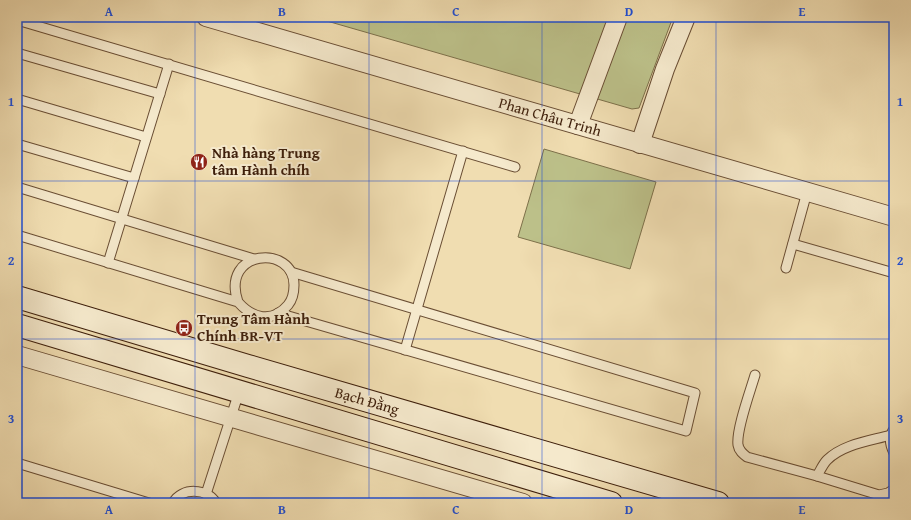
<svg xmlns="http://www.w3.org/2000/svg" width="911" height="520" viewBox="0 0 911 520" font-family="'Gentium Book Plus',serif">
  <style>
    .green { fill: #bcc089; stroke: #7d704a }
    .lines { fill: none; stroke-linecap: round; stroke-linejoin: round }
    .lane-casing { stroke: #6a4e34; stroke-width: 11 }
    .street-casing { stroke: #6a4e34; stroke-width: 20 }
    .secondary-casing { stroke: #3e1f0b; stroke-width: 24 }
    .lane { stroke: #f5e9cc; stroke-width: 9 }
    .street { stroke: #f5e9cc; stroke-width: 18 }
    .secondary { stroke: #f5e9cc; stroke-width: 22 }
    .grid { fill: none; stroke: #1d4ed8; stroke-width: 1; stroke-opacity: 0.55 }
    .labels { text-anchor: middle; stroke-width: 4; stroke-linejoin: round; paint-order: stroke }
    .street-label { font-size: 15px; fill: #3e1f0b; stroke: #f5e9cc }
    .poi-label { font-size: 15px; font-weight: bold; fill: #3e1f0b; stroke: #f5e9cc; text-anchor: start }
    .neatline { fill: none; stroke: #1d4ed8; stroke-width: 1.5 }
    .grid-label { font-size: 13px; text-anchor: middle; font-weight: bold; fill: #1d4ed8 }
  </style>
  <rect width="100%" height="100%" fill="#f0ddb1"/>
  <filter id="stains"><feTurbulence type="fractalNoise" baseFrequency=".005" numOctaves="4"/><feColorMatrix values="0 0 0 0 .2 0 0 0 0 .09 0 0 0 0 .02 0 0 0 .5 -.17"/></filter>
  <radialGradient id="worn" r=".72"><stop offset=".6" stop-color="#630" stop-opacity="0"/><stop offset="1" stop-color="#630" stop-opacity=".3"/></radialGradient>
  <g class="green">
    <polygon points="313,17 673,17 639,108 632,109"/>
    <polygon points="544,149 656,182 630,269 518,237"/>
  </g>
  <g class="lines">
    <defs>
      <g id="lane">
        <polyline points="17,20 515,167"/>
        <polyline points="17,53 160,94"/>
        <polyline points="17,99 146,137"/>
        <polyline points="17,144 134,178"/>
        <polyline points="17,187 254,259"/>
        <path d="M17,235L238,302C252,318 272,324 288,305C293,299 294,293 294,285C294,244 220,249 238,302"/>
        <polyline points="793,244 894,273"/>
        <polyline points="108,263 169,64"/>
        <polyline points="786,268 807,192"/>
        <polyline points="278,313 686,431 695,393 291,272"/>
        <polyline points="405,350 463,151"/>
        <path d="M755,375C750,392 736,430 738,445C739,451 743,454 747,457L817,476L879,495L888,493L894,489"/>
        <path d="M894,429C888,437 890,445 894,453"/>
        <polyline points="17,463 149,503"/>
        <path d="M817,476C820,471 823,464 827,460C843,444 870,441 891,435"/>
        <polyline points="206,494 239,392"/>
        <path d="M173,503C181,487 208,488 216,503"/>
      </g>
      <g id="street">
        <polyline points="206,17 894,217"/>
        <polyline points="578,125 618,17"/>
        <polyline points="640,144 665,69 686,17"/>
        <polyline points="17,355 523,503"/>
      </g>
      <g id="secondary">
        <polyline points="17,297 248,366 718,503"/>
        <polyline points="17,325 611,503"/>
      </g>
    </defs>
    <use href="#lane" class="lane-casing"/>
    <use href="#street" class="street-casing"/>
    <use href="#secondary" class="secondary-casing"/>
    <use href="#lane" class="lane"/>
    <use href="#street" class="street"/>
    <use href="#secondary" class="secondary"/>
  </g>
  <path class="grid" d="M195,17V503M369,17V503M542,17V503M716,17V503M17,181H894M17,339H894"/>
  <defs>
    <symbol id="restaurant-disc" viewBox="-11 -11 22 22"><circle r="9.5" fill="#8f2418" stroke="#f5e9cc"/><path d="M-5-6h1v4h1v-4h1v4h1v-4h1v5L-1.5 .5V6h-2V.5L-5-1ZM5-6V6H3V1.5H1.5Q1.5-4 5-6Z" fill="#fff"/></symbol>
    <symbol id="bus-disc" viewBox="-11 -11 22 22"><circle r="9.5" fill="#8f2418" stroke="#f5e9cc"/><path d="M-5-6H5V4H4V6H2V4H-2V6H-4V4H-5ZM-3.5-4V0h7V-4ZM-3.5 1.2v1.5H-2V1.2ZM2 1.2v1.5H3.5V1.2Z" fill="#fff"/></symbol>
  </defs>
  <g fill-rule="evenodd">
    <use href="#restaurant-disc" x="189" y="152" width="20" height="20"/>
    <use href="#bus-disc" x="174" y="318" width="20" height="20"/>
  </g>
  <g class="labels">
    <g class="street-label">
      <text transform="translate(550 117) rotate(16)" y="5">Phan Châu Trinh</text>
      <text transform="translate(367 401) rotate(16)" y="5">Bạch Đằng</text>
    </g>
    <g class="poi-label">
      <text x="212" y="158">Nhà hàng Trung<tspan x="212" dy="17">tâm Hành chíh</tspan></text>
      <text x="197" y="324">Trung Tâm Hành<tspan x="197" dy="17">Chính BR-VT</tspan></text>
    </g>
  </g>
  <rect width="911" height="520" fill="none" stroke="#f0ddb1" stroke-width="44"/>
  <rect x="22" y="22" width="867" height="476" class="neatline"/>
  <g class="grid-label">
    <text x="109" y="16">A</text>
    <text x="282" y="16">B</text>
    <text x="456" y="16">C</text>
    <text x="629" y="16">D</text>
    <text x="802" y="16">E</text>
    <text x="11" y="106">1</text>
    <text x="900" y="106">1</text>
    <text x="11" y="265">2</text>
    <text x="900" y="265">2</text>
    <text x="11" y="423">3</text>
    <text x="900" y="423">3</text>
    <text x="109" y="514">A</text>
    <text x="282" y="514">B</text>
    <text x="456" y="514">C</text>
    <text x="629" y="514">D</text>
    <text x="802" y="514">E</text>
  </g>
  <rect width="100%" height="100%" filter="url(#stains)"/>
  <rect width="100%" height="100%" fill="url(#worn)"/>
</svg>
